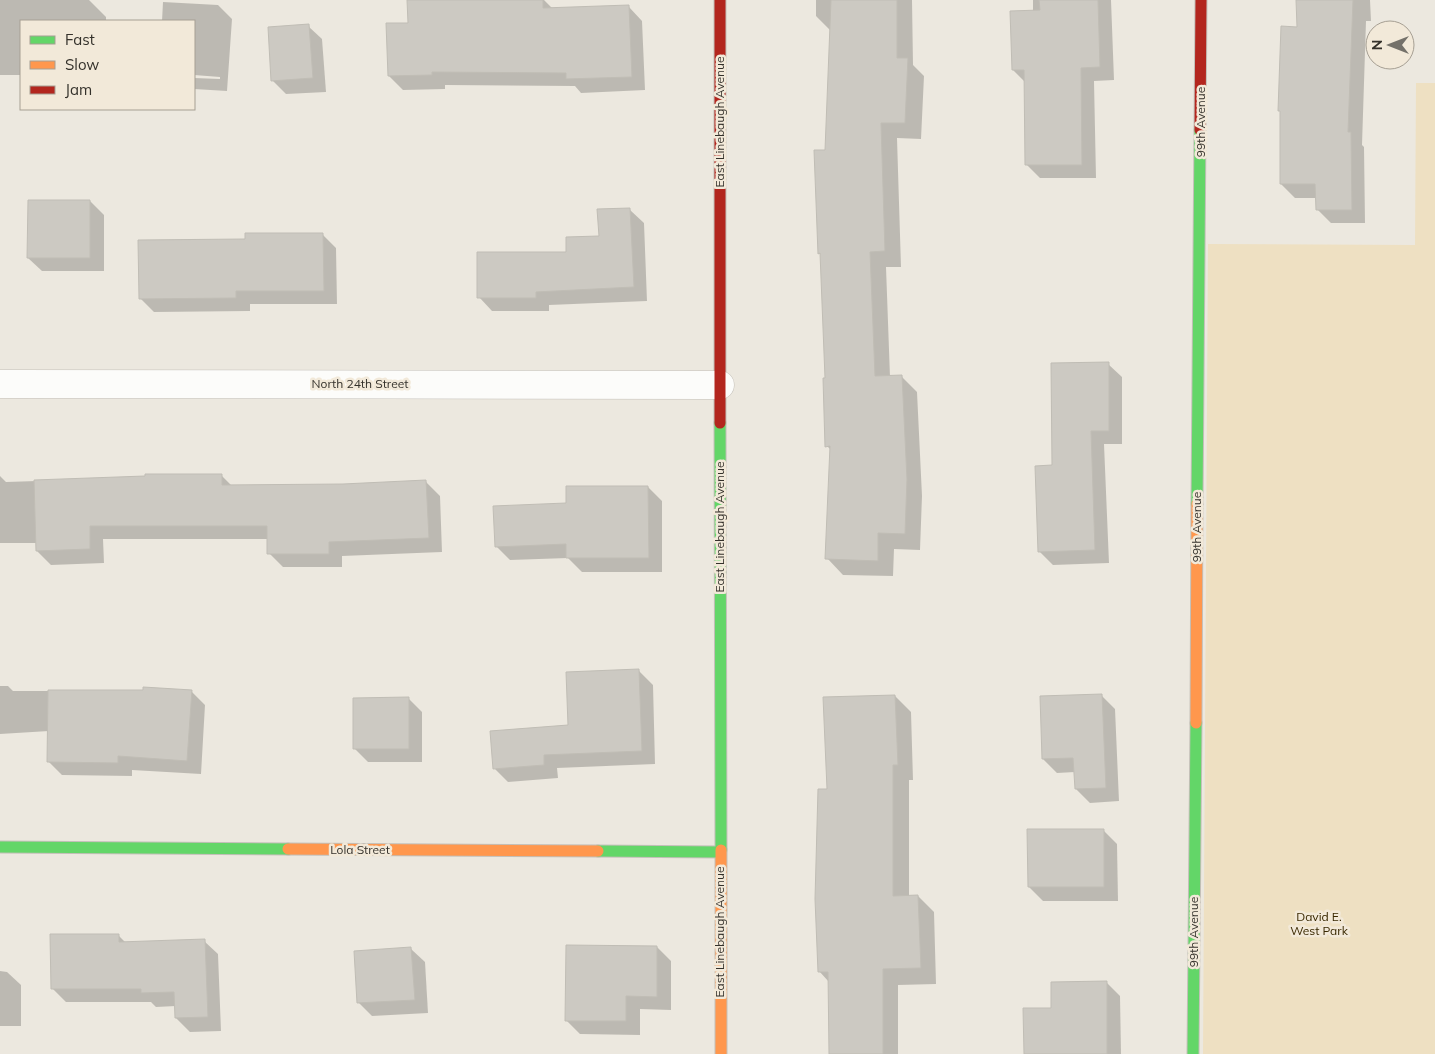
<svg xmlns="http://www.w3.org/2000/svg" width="1435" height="1054" viewBox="0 0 1435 1054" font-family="Mulish,sans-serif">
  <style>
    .green { fill: #eee0c2 }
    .shadow { fill: #0003 }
    .building { fill: #ccc9c2; stroke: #c0bdb5 }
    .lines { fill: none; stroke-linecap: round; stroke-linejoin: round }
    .street-casing { stroke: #c3bfb8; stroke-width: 29 }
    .fast-casing { stroke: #c3bfb8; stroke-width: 13 }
    .slow-casing { stroke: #c3bfb8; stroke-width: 13 }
    .jam-casing { stroke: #c3bfb8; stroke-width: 13 }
    .street { stroke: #fcfcfa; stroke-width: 28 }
    .fast { stroke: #63d668; stroke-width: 11 }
    .slow { stroke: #ff974d; stroke-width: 11 }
    .jam { stroke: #b3261e; stroke-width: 11 }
    .labels { text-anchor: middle; stroke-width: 5; stroke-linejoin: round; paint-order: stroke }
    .street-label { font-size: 12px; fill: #34312b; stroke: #f2e9d9 }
    .park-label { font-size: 12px; fill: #392800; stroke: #f2e9d9 }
  </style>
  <rect width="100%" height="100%" fill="#ece8df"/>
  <polygon class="green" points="1416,83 1435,83 1435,1054 1203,1054 1208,244 1415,245"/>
  <g class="shadow">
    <polygon points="0,0 89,0 106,17 106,21 21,21 21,75 0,75"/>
    <polygon points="408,0 544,0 553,9 629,7 642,21 645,90 581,93 575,86 445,85 445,89 403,90 389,76 410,24"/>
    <polygon points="816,0 912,0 913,65 924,76 921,139 897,138 901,267 886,267 890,377 901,376 917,392 922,496 920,550 894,549 893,576 843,575 827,558 831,450 827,446 827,379 822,256 819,253 827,151 831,31 816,16"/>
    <polygon points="1033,0 1111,0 1114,80 1094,81 1096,178 1040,178 1026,164 1025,82 1013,70 1033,12"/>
    <polygon points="1297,0 1370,0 1371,21 1366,21 1362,145 1364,147 1365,223 1331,223 1317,209 1317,198 1295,198 1281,184 1281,112 1279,110 1298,28"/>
    <polygon points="163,2 218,5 232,19 227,91 194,89 194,78 220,79 220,77 194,75 194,21 162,21"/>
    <polygon points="308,26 322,39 326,92 286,94 273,81"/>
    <polygon points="90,201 104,215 104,271 42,271 28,258"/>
    <polygon points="630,210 644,223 647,301 549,305 549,311 492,311 479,297 600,238"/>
    <polygon points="322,234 336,248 337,304 250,304 250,311 154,312 140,298 246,240"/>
    <polygon points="1108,364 1122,377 1122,444 1104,444 1109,563 1053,565 1039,551 1054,466"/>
    <polygon points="221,475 232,486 343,485 426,482 440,496 442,552 342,556 342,567 283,567 269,553 269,539 103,539 104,563 51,565 37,551 37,543 0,543 0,476 6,482"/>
    <polygon points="648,487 662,501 662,572 582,572 568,558 510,560 496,546 567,504"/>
    <polygon points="639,671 653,685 655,764 557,768 558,778 508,782 495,769 570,726"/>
    <polygon points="0,686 8,686 13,691 191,691 205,705 201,774 132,770 132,776 62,775 48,761 49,731 0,734"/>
    <polygon points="1101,695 1115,709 1119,801 1090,803 1076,789 1075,772 1057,773 1043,759"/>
    <polygon points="895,696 911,712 913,780 909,780 909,896 918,896 934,912 936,984 898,985 898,1054 830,1054 829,982 819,971 828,790"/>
    <polygon points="408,698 422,712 422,762 368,762 355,749"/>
    <polygon points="1103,830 1117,844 1118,901 1043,901 1029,887"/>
    <polygon points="118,935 126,943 204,941 218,954 221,1031 190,1032 176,1018 176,1006 156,1007 151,1002 66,1002 52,988"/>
    <polygon points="657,947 671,961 671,1010 640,1009 640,1035 580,1034 566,1020"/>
    <polygon points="411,949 425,962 428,1013 372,1016 358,1002"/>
    <polygon points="0,971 7,972 21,985 21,1026 0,1026"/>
    <polygon points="1106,982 1120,996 1121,1054 1025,1054 1053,1009"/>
  </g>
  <g class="building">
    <polygon points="407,0 543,0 543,8 629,5 632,77 566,79 566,73 432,72 432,75 388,76 386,23 408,23"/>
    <polygon points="831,0 897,0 897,58 908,58 905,123 881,123 885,251 870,252 875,376 902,375 907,479 905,534 878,533 878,561 825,559 830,446 825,447 823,378 825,378 820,253 818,254 814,150 825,150"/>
    <polygon points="1039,0 1098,0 1100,67 1081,68 1082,165 1025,165 1024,70 1012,70 1010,11 1040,10"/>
    <polygon points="1296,0 1353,0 1348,132 1351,132 1352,210 1316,210 1315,184 1280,184 1280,111 1278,111 1281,26 1297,27"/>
    <polygon points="309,24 313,78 271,81 268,27"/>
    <polygon points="28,200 90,200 90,258 27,258"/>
    <polygon points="630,208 634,287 536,292 536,298 477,298 477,252 566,252 566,237 599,236 597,209"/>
    <polygon points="245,233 323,233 324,291 236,291 236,298 139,299 138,240 245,239"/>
    <polygon points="1109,362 1109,431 1091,431 1095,550 1038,552 1035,466 1052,465 1051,363"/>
    <polygon points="145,474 222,474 222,485 343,484 426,480 429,538 329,542 329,554 267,554 267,526 90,526 90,549 36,551 34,480 145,476"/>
    <polygon points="566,486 648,486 649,558 566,558 566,544 495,547 493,506 566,503"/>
    <polygon points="639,669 642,751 544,755 544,765 493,769 490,731 568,725 566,672"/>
    <polygon points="143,687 192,690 187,761 118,756 118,763 47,762 48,690 143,690"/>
    <polygon points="1102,694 1106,788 1075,789 1073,758 1042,759 1040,696"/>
    <polygon points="895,695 898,765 893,765 893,896 918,895 921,968 883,969 883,1054 829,1054 828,972 818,972 815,899 818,789 827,789 823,697"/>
    <polygon points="409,697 409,749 353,749 353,698"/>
    <polygon points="1027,829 1104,829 1104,887 1028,887"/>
    <polygon points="50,934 119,934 119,942 205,939 208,1017 175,1018 174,992 141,993 141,989 51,989"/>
    <polygon points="566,945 657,946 657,997 626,996 626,1021 565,1021"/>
    <polygon points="411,947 415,1000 357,1003 354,951"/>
    <polygon points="1107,981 1107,1054 1024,1054 1023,1008 1051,1008 1051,982"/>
  </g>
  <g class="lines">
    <defs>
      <polyline id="street" points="0,384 720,385"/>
      <g id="fast">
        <polyline points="720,423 721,850"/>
        <polyline points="1197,504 1200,130"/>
        <polyline points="0,847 288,849"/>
        <polyline points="598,851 720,852"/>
        <polyline points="1193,1054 1196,723"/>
      </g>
      <g id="slow">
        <polyline points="1196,723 1197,504"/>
        <polyline points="288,849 598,851"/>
        <polyline points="721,850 721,1054"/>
      </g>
      <g id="jam">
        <polyline points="720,0 720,423"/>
        <polyline points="1200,130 1201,0"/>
      </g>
    </defs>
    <use href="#street" class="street-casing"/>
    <use href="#fast" class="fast-casing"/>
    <use href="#slow" class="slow-casing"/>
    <use href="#jam" class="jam-casing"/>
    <use href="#street" class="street"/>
    <use href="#fast" class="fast"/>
    <use href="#slow" class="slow"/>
    <use href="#jam" class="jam"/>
  </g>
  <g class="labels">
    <g class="street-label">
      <text transform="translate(720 122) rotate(-90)" y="4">East Linebaugh Avenue</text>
      <text transform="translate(1201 122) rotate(-90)" y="4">99th Avenue</text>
      <text x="360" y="388">North 24th Street</text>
      <text transform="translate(720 527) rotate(-90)" y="4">East Linebaugh Avenue</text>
      <text transform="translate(1197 527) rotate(-90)" y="4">99th Avenue</text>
      <text x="360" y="854">Lola Street</text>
      <text transform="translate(720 932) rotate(-90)" y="4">East Linebaugh Avenue</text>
      <text transform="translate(1194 932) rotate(-90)" y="4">99th Avenue</text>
    </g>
    <g class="park-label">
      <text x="1319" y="921">David E.<tspan x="1319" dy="14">West Park</tspan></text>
    </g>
  </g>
  <rect x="20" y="20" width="175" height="90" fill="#f2e9d9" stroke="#a69f93"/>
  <rect x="30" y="36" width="25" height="8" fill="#63d668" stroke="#a69f93"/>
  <text x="65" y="45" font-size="15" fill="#34312b">Fast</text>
  <rect x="30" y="61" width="25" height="8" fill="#ff974d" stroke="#a69f93"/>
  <text x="65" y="70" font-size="15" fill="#34312b">Slow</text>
  <rect x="30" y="86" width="25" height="8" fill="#b3261e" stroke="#a69f93"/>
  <text x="65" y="95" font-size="15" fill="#34312b">Jam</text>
  <g transform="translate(1390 45) rotate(270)"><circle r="24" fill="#f2e9d9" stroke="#a69f93"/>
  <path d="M0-4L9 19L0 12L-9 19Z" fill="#74716a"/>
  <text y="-8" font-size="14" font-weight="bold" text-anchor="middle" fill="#34312b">N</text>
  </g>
</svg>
